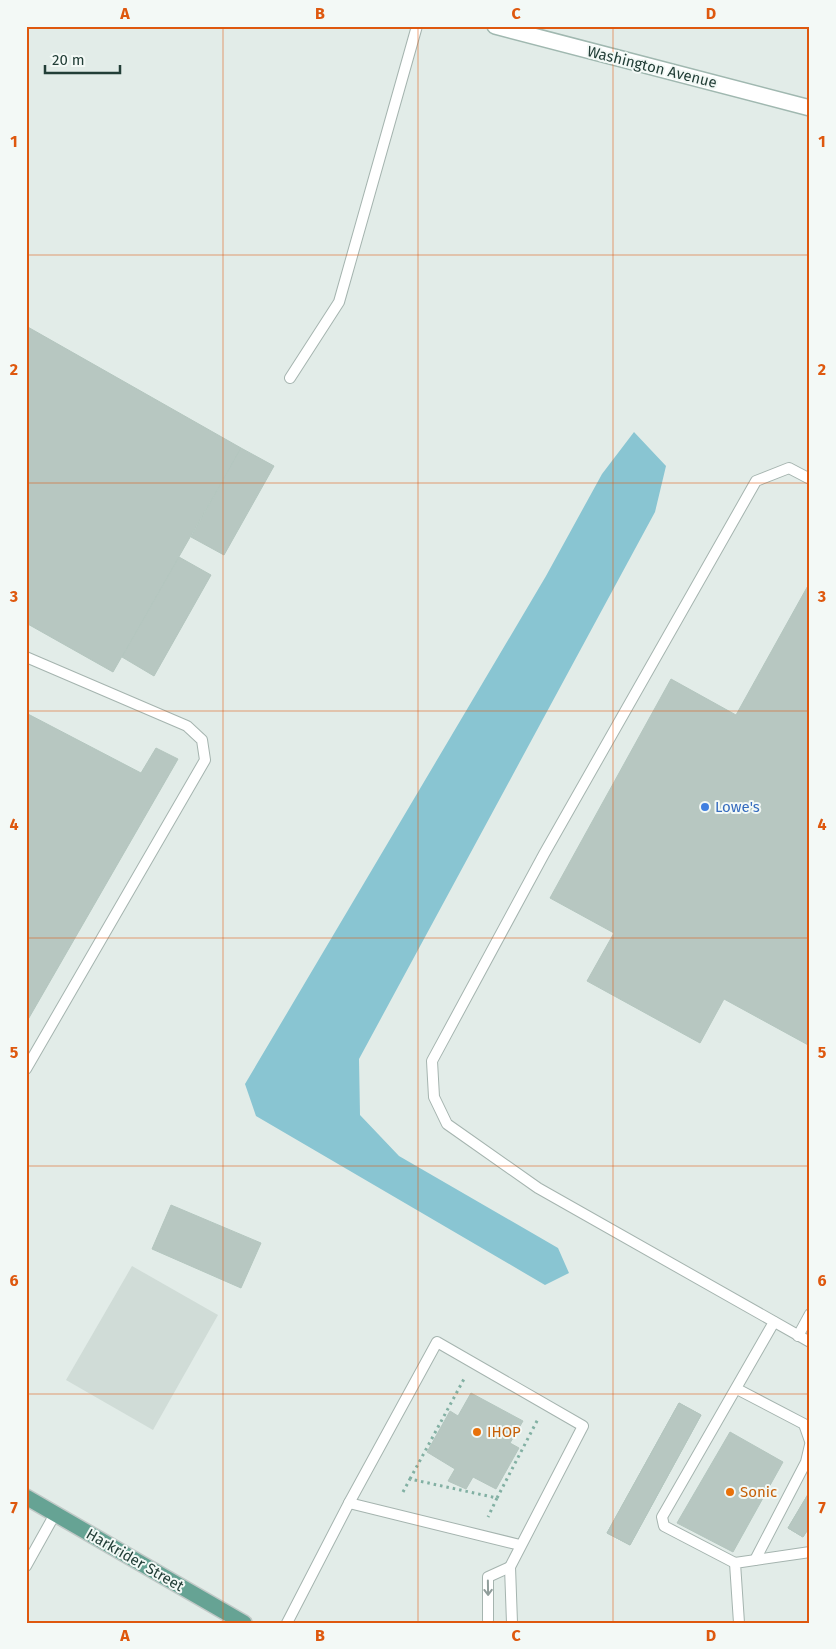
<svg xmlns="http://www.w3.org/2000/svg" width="836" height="1649" viewBox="0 0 836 1649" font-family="'Fira Sans',sans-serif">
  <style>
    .built { fill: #d0dcd7 }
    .water { fill: #89c5d2 }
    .building { fill: #b7c7c1; stroke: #b4c6bf }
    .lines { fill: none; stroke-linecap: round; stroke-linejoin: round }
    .lane-casing { stroke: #a5b4af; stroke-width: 12 }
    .secondary-casing { stroke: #a0b8b0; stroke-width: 18 }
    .primary-casing { stroke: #c1c9c7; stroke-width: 18 }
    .path { stroke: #82b0a3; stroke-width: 3; stroke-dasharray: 2.5 4; stroke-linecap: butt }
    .lane { stroke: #fff; stroke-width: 10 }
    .secondary { stroke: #fff; stroke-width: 15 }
    .primary { stroke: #66a394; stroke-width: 15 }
    .oneway { stroke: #909e9b }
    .grid { fill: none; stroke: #de580e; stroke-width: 1; stroke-opacity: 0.55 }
    .shop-dot { fill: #3f7fe0; stroke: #f3f9f6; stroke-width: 2 }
    .food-dot { fill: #e8710a; stroke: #f3f9f6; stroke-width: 2 }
    .labels { text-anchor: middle; stroke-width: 4; stroke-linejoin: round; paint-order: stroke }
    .street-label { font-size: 15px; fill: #223e37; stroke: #f3f9f6 }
    .shop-label { font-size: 15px; fill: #366cbe; stroke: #f3f9f6; text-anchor: start }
    .food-label { font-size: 15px; fill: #c56008; stroke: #f3f9f6; text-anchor: start }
    .neatline { fill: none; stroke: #de580e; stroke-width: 2 }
    .grid-label { font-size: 16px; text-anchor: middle; font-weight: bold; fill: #de580e }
  </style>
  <rect width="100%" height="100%" fill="#e2ece8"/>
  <polygon class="built" points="132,1266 218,1315 153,1430 66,1380"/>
  <polygon class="water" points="634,432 666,466 655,512 359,1059 360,1115 399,1156 558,1248 569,1273 545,1285 256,1116 245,1084 546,576 602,474"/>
  <g class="building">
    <polygon points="26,326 241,448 113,672 26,623"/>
    <polygon points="241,448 274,466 224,555 191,537"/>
    <polygon points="179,557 211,575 154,676 122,657"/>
    <polygon points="810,582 810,1046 724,999 700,1043 587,981 614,933 550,898 671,679 736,715"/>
    <polygon points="26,713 141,773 156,748 178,759 26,1023"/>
    <polygon points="171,1205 261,1243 241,1288 152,1249"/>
    <polygon points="471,1393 523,1421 510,1443 519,1448 496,1489 473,1477 466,1489 448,1481 455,1469 427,1452 450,1411 458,1416"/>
    <polygon points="679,1403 701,1415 630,1545 607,1533"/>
    <polygon points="679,1403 701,1415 630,1545 607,1533"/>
    <polygon points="730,1432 783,1462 733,1552 677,1523"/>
    <polygon points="810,1491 810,1526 803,1537 788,1528"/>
    <polygon points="810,1491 810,1526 803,1537 788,1528"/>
  </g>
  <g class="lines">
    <defs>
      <g id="lane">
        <polyline points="290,378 339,302 417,26"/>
        <polyline points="810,479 789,468 756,481 544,854 432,1061 434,1097 447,1124 538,1188 810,1342"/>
        <polyline points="26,657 187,726 202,740 205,760 26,1069"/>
        <polyline points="798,1336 810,1314"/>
        <polyline points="737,1389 804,1424 810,1441"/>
        <polyline points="349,1503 520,1545"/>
        <polyline points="755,1560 806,1462 810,1445"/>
        <polyline points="735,1563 664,1526 662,1517 774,1322"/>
        <polyline points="26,1566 55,1514"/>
        <polyline points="287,1623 349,1503 437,1342 583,1426 510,1567 512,1623"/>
        <polyline points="488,1623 488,1577 510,1567"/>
        <polyline points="739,1623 735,1563 810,1552"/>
      </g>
      <polyline id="secondary" points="495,26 810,108"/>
      <polyline id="primary" points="26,1497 244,1623"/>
    </defs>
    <use href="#lane" class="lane-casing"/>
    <use href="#secondary" class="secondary-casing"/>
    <use href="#primary" class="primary-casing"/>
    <g class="path">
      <polyline points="410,1479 464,1379"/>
      <polyline points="403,1492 410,1479 497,1498 488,1517"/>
      <polyline points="497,1498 538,1419"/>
    </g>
    <use href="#lane" class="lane"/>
    <use href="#secondary" class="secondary"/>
    <use href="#primary" class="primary"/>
  </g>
  <defs><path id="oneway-shaft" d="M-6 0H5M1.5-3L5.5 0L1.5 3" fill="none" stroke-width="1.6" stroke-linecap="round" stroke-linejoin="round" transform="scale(1.25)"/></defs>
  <use class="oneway" href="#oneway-shaft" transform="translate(488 1588) rotate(89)"/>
  <path class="grid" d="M223,26V1623M418,26V1623M613,26V1623M26,255H810M26,483H810M26,711H810M26,938H810M26,1166H810M26,1394H810"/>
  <circle class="shop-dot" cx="705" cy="807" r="5"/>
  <g class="food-dot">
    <circle cx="477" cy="1432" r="5"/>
    <circle cx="730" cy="1492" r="5"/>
  </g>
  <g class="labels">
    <g class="street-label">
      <text transform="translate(652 67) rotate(14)" y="5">Washington Avenue</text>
      <text transform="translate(135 1560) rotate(30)" y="5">Harkrider Street</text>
    </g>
    <g class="shop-label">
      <text x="715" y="812">Lowe's</text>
    </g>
    <g class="food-label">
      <text x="487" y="1437">IHOP</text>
      <text x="740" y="1497">Sonic</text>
    </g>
  </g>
  <rect width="836" height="1649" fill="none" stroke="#f3f9f6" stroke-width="55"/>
  <path d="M45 65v8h75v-8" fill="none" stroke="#223e37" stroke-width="2.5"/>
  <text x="52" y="65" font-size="15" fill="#223e37" stroke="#f3f9f6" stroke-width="4" paint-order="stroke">20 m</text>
  <rect x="28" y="28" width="780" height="1594" class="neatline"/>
  <g class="grid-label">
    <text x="125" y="19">A</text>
    <text x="320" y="19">B</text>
    <text x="516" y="19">C</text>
    <text x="711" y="19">D</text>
    <text x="14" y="147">1</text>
    <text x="822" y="147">1</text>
    <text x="14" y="375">2</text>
    <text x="822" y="375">2</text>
    <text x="14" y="602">3</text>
    <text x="822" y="602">3</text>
    <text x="14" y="830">4</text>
    <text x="822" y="830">4</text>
    <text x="14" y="1058">5</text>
    <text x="822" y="1058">5</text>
    <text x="14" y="1286">6</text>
    <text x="822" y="1286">6</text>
    <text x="14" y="1513">7</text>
    <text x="822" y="1513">7</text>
    <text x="125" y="1641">A</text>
    <text x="320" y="1641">B</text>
    <text x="516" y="1641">C</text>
    <text x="711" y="1641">D</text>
  </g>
</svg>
